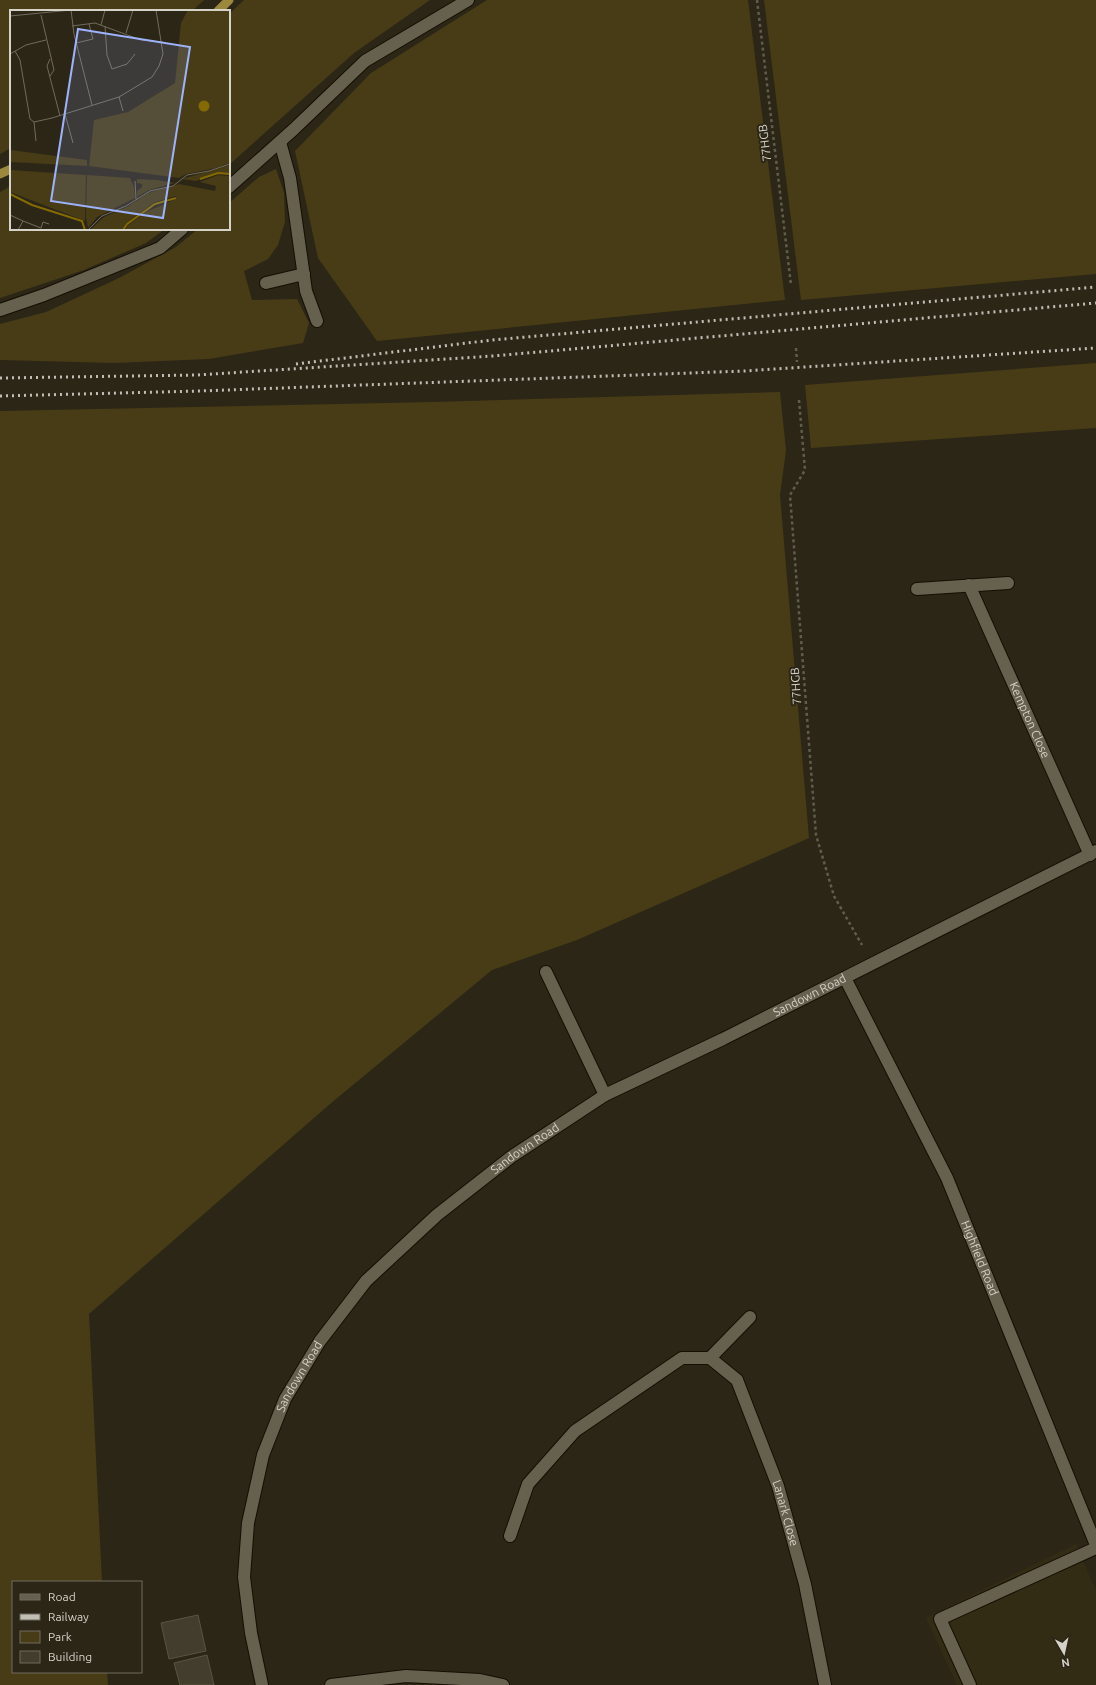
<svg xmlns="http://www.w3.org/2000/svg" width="1096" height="1685" viewBox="0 0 1096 1685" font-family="Ubuntu,sans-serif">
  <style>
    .built { fill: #332c15 }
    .green { fill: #483c16 }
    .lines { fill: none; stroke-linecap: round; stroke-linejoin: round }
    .stream { stroke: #9c893d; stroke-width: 9 }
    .building { fill: #433d2d; stroke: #5a5443 }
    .minor-casing { stroke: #140f03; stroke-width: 14 }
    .path { stroke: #615c4f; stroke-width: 2.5; stroke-dasharray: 3 3; stroke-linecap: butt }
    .minor { stroke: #66604e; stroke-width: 12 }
    .rail { stroke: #c1beb4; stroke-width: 3; stroke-dasharray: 2 4; stroke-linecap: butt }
    .labels { text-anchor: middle; stroke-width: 4; stroke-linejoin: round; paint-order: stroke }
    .street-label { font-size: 12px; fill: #d5d2c8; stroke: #2c2617 }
    .inset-river { fill: none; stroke: #846a02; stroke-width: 2 }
    .inset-road { fill: none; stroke: #706b5e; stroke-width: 1 }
    .view { fill: #9eb3fd; fill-opacity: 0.15; stroke: #9eb3fd; stroke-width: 2 }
    .inset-edge { fill: none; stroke: #d5d2c8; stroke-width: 2 }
  </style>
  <rect width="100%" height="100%" fill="#2c2617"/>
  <polygon class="built" points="1076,1544 1096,1591 1096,1685 957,1685 926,1618"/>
  <g class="green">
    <polygon points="0,0 204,0 192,11 11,11 11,148 0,154"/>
    <polygon points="244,0 430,0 354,53 229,165 229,14"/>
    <polygon points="487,0 748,0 785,300 377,341 318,258 295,151 371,73"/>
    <polygon points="764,0 1096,0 1096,274 801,300"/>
    <polygon points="276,169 284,193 285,222 278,245 268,259 244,271 252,300 297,299 309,323 303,343 209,359 114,363 0,360 0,324 46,312 119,278 176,247 198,229 229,229 229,203 259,177"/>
    <polygon points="11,186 11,229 165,229 146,243 84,270 0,298 0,192"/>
    <polygon points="1096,363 1096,428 811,448 805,385"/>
    <polygon points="780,392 786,450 780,495 809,838 577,940 492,970 330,1104 89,1314 102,1582 13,1582 13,1672 107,1672 108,1685 0,1685 0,411 433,402"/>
  </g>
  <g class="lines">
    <g class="stream">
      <polyline points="218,11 229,0"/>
      <polyline points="0,174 11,169"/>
    </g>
  </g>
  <g class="building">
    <polygon points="198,1615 206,1651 169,1659 161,1623"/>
    <polygon points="207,1655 214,1685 180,1685 174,1663"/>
  </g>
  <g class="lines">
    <defs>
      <g id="minor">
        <polyline points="280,142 290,178 306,291 317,321"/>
        <polyline points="229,187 294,129 365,61 468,0"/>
        <polyline points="266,283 304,274"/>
        <polyline points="0,310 44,295 160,248 182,229"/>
        <path id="s1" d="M969,585L1090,855"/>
        <polyline points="917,589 1008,583"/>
        <polyline points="546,972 605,1095"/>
        <path id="s2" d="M845,978L947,1178L1096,1545"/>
        <polyline points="710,1358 750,1317"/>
        <path id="s3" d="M510,1536L528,1484L575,1431L682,1358H710L737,1380L778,1486L805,1584L825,1685"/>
        <path id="s4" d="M262,1685L251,1633L244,1577L248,1523L263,1455L285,1399L320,1341L366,1281L437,1215L511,1157L605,1095L723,1039L1096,851"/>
        <polyline points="331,1685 406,1676 480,1680 503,1685"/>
        <polyline points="970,1685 940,1619 1096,1548"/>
      </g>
    </defs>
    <use href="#minor" class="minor-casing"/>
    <g class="path">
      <polyline points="757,0 791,285"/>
      <polyline points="796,348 797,362"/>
      <polyline points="799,400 805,470 790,495 816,835 834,896 862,945"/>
    </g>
    <use href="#minor" class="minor"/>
    <g class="rail">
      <polyline points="296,364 492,340 1096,287"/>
      <polyline points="0,378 197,375 493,356 1096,303"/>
      <polyline points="0,396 200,391 744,371 1096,348"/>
    </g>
  </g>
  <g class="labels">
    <g class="street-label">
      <text transform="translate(765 143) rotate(-97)" y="4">77HGB</text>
      <text transform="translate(796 686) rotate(-94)" y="4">77HGB</text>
      <text dy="4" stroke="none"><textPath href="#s1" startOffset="148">Kempton Close</textPath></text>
      <text dy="4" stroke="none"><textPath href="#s4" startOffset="968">Sandown Road</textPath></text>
      <text dy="4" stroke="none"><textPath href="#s4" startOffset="644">Sandown Road</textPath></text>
      <text dy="4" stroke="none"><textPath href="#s2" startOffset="311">Highfield Road</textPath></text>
      <text dy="4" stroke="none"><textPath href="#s4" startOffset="320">Sandown Road</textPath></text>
      <text dy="4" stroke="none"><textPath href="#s3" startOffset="460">Lanark Close</textPath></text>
    </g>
  </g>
  <g transform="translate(10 10)">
    <rect width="220" height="220" fill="#2c2617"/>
    <path d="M178,0H220V153L206,158L176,164L169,168L79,156L84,110L118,102L165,73L171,13ZM0,140L77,150V156L0,152ZM220,155V164L209,163L186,171L172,169ZM0,160L76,165L75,211L0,182ZM77,165L120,168L124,177L125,188L87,207L78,218L76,207ZM208,165L220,166V220H115L118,215L138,201L166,189V186L145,192L116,213L112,220H80L94,207L117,197L138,183L169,174L205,181L206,176L190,172ZM127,169L147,170L165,173L139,180L127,187V181L132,177V174L127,173Z" fill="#483c16"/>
    <path d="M188.5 96a5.5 5.5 0 1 1 11 0a5.5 5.5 0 1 1-11 0Z" fill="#846a02"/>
    <path class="inset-river" d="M190,169L208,163L220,164M0,184L22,195L72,211L75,220M113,220L117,214L145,194L166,188"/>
    <path class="inset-road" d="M61,0L64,24L82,95M31,5L44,60L40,66M0,6L61,0M91,15L95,0M62,16L85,13L131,30L153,32M95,16L97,45L102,59L117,54L125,44M116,23L123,0M66,33L83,29L79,14M5,41L10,50L20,109L24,112L42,108L109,87L142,67L149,56L153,44L146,0M0,44L16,35L36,30M40,49L37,56L50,106M109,87L113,101M55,104L63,133M24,112L26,131M125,171L126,189M0,205L13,211M8,220L13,211L31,218L33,212L39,214M78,220L92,206L116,196L140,181L163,176L177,165L199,161L220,154"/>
    <path class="view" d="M68,19L180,37L153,208L41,191Z"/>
    <rect width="220" height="220" class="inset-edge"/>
  </g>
  <rect x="12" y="1581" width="130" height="92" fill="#2c2617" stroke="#706b5e"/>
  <rect x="20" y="1594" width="20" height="6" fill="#66604e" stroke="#706b5e"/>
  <text x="48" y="1601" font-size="12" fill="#d5d2c8">Road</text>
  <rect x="20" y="1614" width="20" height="6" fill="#c1beb4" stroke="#706b5e"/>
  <text x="48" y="1621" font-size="12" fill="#d5d2c8">Railway</text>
  <rect x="20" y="1631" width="20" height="12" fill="#483c16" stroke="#706b5e"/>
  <text x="48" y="1641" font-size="12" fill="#d5d2c8">Park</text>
  <rect x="20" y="1651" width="20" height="12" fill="#433d2d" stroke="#706b5e"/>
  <text x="48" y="1661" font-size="12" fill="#d5d2c8">Building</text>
  <g transform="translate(1064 1653) rotate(171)" stroke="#2c2617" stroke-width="3" paint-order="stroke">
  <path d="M0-3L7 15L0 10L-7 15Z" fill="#d5d2c8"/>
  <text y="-6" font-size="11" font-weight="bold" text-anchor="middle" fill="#d5d2c8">N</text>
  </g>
</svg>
